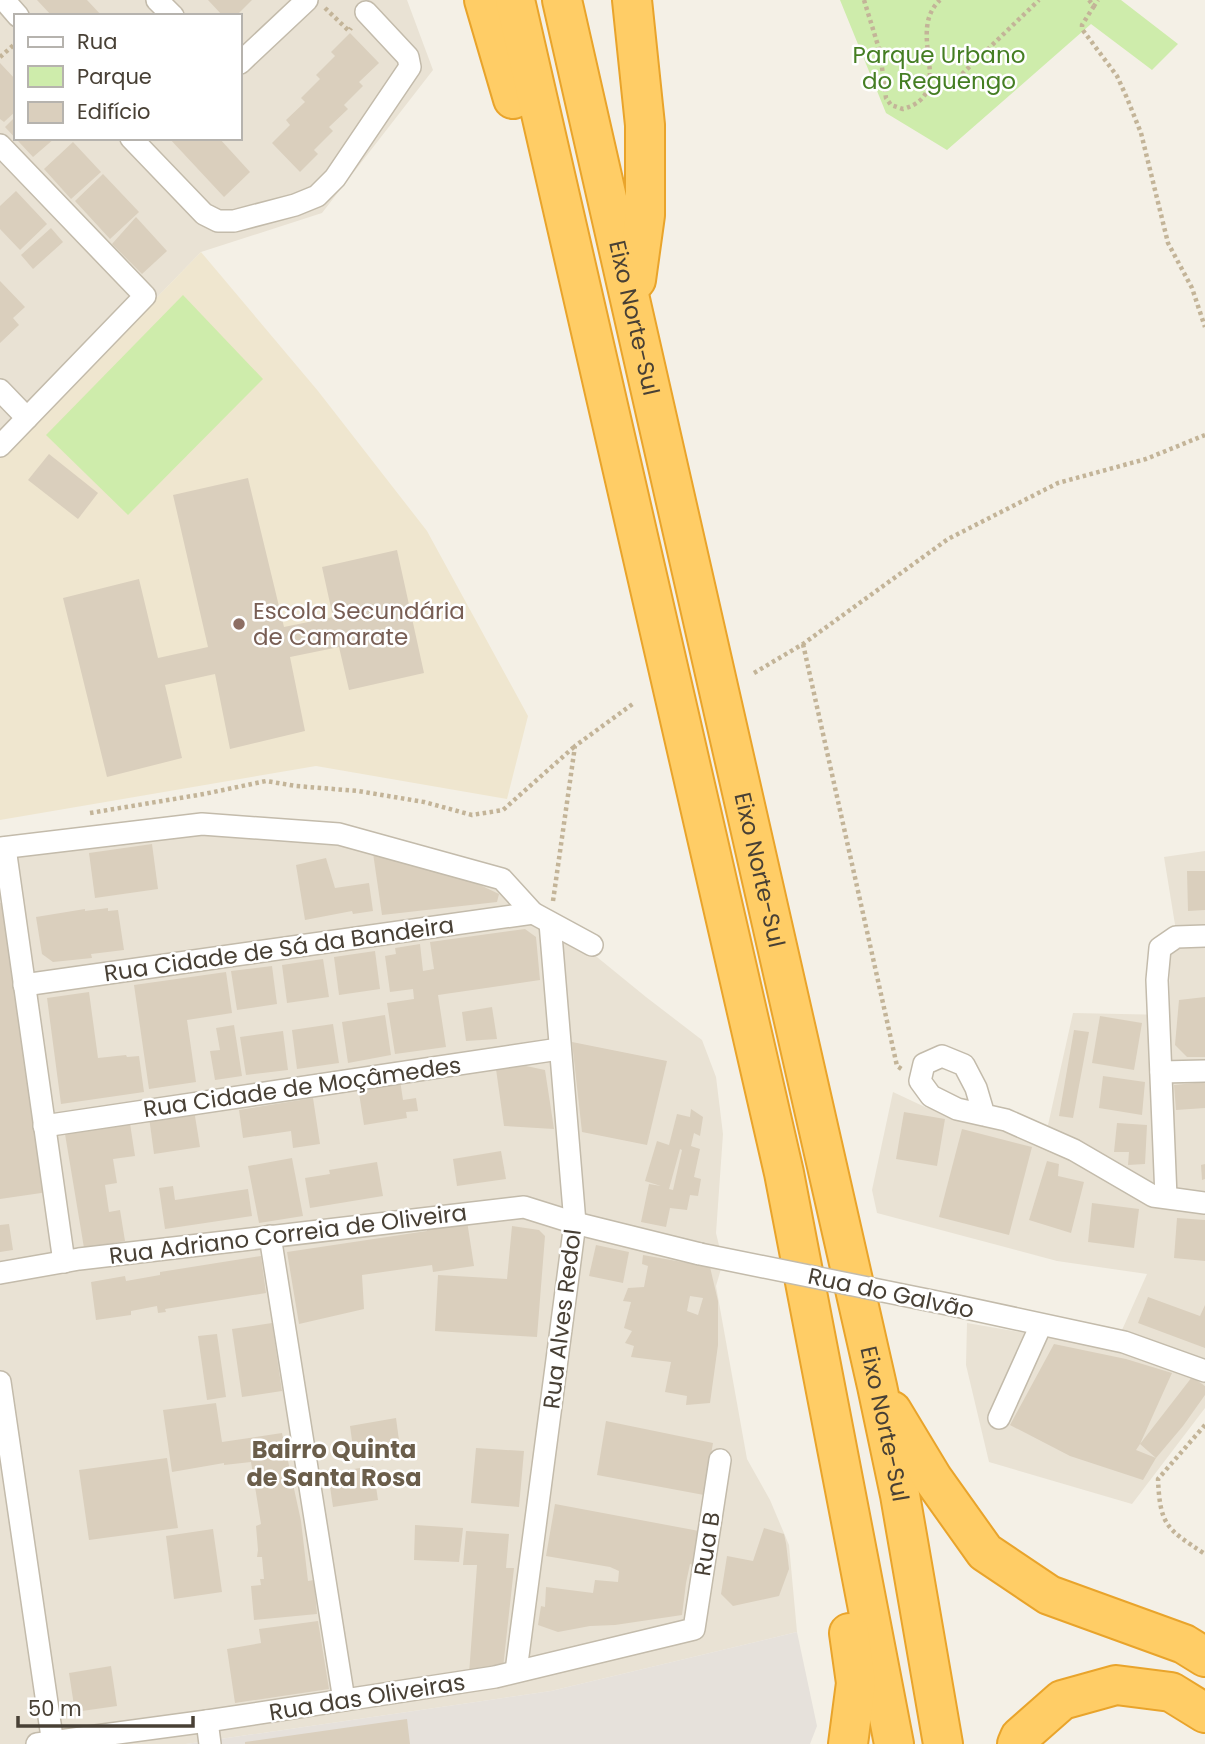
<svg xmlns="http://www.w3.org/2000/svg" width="1205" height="1744" viewBox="0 0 1205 1744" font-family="Poppins,sans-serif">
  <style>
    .residential { fill: #e9e2d4; fill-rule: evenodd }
    .industrial { fill: #e6e1db }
    .education { fill: #efe6cf }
    .green { fill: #ceecab }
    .building { fill: #dacfbd; fill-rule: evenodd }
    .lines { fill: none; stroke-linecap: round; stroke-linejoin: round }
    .street-casing { stroke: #c3bbab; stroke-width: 24 }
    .highway-casing { stroke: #e9a42b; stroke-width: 42 }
    .path { stroke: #c3b498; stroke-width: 4.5; stroke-dasharray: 3.5 3.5; stroke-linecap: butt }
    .street { stroke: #fff; stroke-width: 21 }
    .highway { stroke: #ffcd66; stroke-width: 38 }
    .street-bridge-casing { stroke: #c3bbab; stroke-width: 24; stroke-linecap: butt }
    .street-bridge { stroke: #fff; stroke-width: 21 }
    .education-dot { fill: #8d6e63; stroke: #fff; stroke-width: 2.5 }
    .labels { text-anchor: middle; stroke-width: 5; stroke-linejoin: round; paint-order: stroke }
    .park-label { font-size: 23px; fill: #457e23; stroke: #fff }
    .street-label { font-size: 23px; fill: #484035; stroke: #fff }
    .education-label { font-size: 23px; fill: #785e54; stroke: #fff; text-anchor: start }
    .neighbourhood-label { font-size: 24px; font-weight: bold; fill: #6b5e4b; stroke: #fff }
  </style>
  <rect width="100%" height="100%" fill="#f4f0e6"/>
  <g class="residential">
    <path d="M0,0H407L433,70L322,213L201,252L0,459ZM16,16H240V138H16Z"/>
    <polygon points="227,827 355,839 505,882 646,997 702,1040 716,1077 723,1134 716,1233 723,1262 716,1286 747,1459 770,1500 789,1545 797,1632 551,1691 186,1744 0,1744 0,858"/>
    <polygon points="1205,851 1205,1408 1132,1504 989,1462 966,1365 967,1323 1114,1348 1147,1274 1057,1261 877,1213 872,1190 893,1092 925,1107 1044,1143 1073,1013 1169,1015 1170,954 1178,943 1164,857"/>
  </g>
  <polygon class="industrial" points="797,1632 817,1726 810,1744 186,1744 551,1691"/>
  <polygon class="education" points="201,252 318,391 427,531 528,716 507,799 316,766 0,820 0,459"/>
  <g class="green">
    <polygon points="840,0 1121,0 1178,44 1152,70 1091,24 947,150 886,113"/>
    <polygon points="183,295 263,379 128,515 46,435"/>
  </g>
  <g class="building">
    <polygon points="37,0 87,0 102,16 52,16"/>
    <polygon points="208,0 252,0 236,16 223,16"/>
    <polygon points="350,33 379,63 359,82 363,86 344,105 348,109 329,127 333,131 314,150 318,154 300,172 272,143 290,125 286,120 305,102 301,98 320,79 316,75 335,56 331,52"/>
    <polygon points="0,63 16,80 16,111 4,122 0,119"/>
    <polygon points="16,116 16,138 55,138 33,157 5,127"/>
    <polygon points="169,138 219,138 250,172 224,197"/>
    <polygon points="73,142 101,172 71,199 44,169"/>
    <polygon points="103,174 139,212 110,239 75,201"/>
    <polygon points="16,191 47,224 20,250 0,229 0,206"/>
    <polygon points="136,217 167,251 142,274 112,244"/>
    <polygon points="51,228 63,242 33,269 21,255"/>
    <polygon points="0,281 25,307 13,318 19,325 0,343"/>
    <polygon points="49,454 98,493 78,519 28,480"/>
    <polygon points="248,478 284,627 333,617 322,567 397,550 424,673 349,690 339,647 290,657 305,731 230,749 215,674 165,685 182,758 107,777 63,598 139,579 158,658 208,647 173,495"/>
    <polygon points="152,844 158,889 95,898 89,853"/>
    <polygon points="373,853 461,876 499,894 497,902 382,915"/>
    <polygon points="326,858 335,888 369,883 373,911 353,914 352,911 305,920 296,865"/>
    <polygon points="1187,871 1205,871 1205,910 1188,911"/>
    <polygon points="3,902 48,1192 0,1199 0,903"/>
    <polygon points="108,908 108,911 118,910 124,950 91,954 92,958 53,962 42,954 36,917 85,909 85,911"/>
    <polygon points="525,929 536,937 540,980 438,995 446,1047 395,1054 387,1003 414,999 413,989 390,992 385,956 396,954 395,948 420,944 423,971 434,969 430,942"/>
    <polygon points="375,951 380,989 339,995 334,957"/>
    <polygon points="323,959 329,997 287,1003 282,965"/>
    <polygon points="272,966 277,1004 237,1010 231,971"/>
    <polygon points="226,972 232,1013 187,1020 196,1082 149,1089 134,985"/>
    <polygon points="89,992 98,1058 126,1055 127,1057 139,1056 144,1092 61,1104 47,998"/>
    <polygon points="1205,997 1205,1057 1187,1057 1175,1045 1179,1000"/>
    <polygon points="492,1007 497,1039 466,1041 462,1012"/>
    <polygon points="385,1015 391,1055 348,1063 342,1022"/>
    <polygon points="1100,1016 1142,1023 1134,1070 1092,1063"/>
    <polygon points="333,1024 339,1063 297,1069 292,1030"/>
    <polygon points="234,1025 242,1076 215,1080 210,1051 220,1050 216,1028"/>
    <polygon points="1074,1030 1089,1032 1073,1118 1059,1116"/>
    <polygon points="283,1031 288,1070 246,1075 240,1037"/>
    <polygon points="572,1042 667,1061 647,1145 582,1132"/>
    <polygon points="526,1066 545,1070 554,1129 504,1126 496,1069"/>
    <polygon points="1103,1076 1145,1082 1142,1115 1099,1108"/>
    <polygon points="400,1080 403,1100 416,1098 418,1111 406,1112 407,1118 364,1125 358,1087"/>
    <polygon points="1205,1082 1205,1108 1176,1110 1174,1085"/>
    <polygon points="313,1098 320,1144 293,1148 291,1131 243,1138 239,1110"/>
    <path d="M691,1109L703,1117L700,1136L694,1133L691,1146L700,1149L694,1177L701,1179L698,1196L690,1195L687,1210L670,1208L666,1227L641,1222L649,1184L661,1186L645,1181L657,1141L669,1145L677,1114L690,1117ZM680,1149L682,1150L673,1190L669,1189Z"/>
    <polygon points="194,1110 200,1147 154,1154 149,1117"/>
    <polygon points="904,1112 945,1119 937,1166 896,1159"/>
    <polygon points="129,1117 135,1156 113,1159 117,1183 105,1185 109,1212 120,1210 125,1241 84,1248 64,1128"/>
    <polygon points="1117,1123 1147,1125 1145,1164 1128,1165 1129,1152 1114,1152"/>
    <polygon points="962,1129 1032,1147 1009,1235 939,1217"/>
    <polygon points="501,1151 506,1179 457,1186 453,1159"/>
    <polygon points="292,1158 303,1216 259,1223 248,1166"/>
    <polygon points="1047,1161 1059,1164 1058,1176 1084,1182 1071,1233 1029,1220"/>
    <polygon points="377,1162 383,1196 310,1208 305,1178 330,1174 329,1170"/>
    <polygon points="1205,1164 1205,1179 1202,1180 1201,1165"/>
    <polygon points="173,1186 175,1200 248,1189 252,1216 165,1229 159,1188"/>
    <polygon points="1092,1203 1139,1209 1134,1248 1088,1242"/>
    <polygon points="1177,1218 1205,1220 1205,1261 1174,1258"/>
    <polygon points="467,1221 474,1266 433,1272 432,1265 362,1275 364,1309 299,1324 287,1252 427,1231 427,1227"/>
    <polygon points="9,1224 13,1250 0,1252 0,1225"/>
    <polygon points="512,1226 539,1230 545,1236 537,1337 435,1331 438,1275 507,1279"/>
    <polygon points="596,1245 629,1252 623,1283 589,1276"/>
    <path d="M643,1255L710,1267L718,1301V1345L710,1403L686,1405L687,1396L665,1392L671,1362L631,1357L634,1346L625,1343L632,1331L624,1328L631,1302L623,1301L628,1288L644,1287L648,1266L642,1264ZM690,1296L703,1298L698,1315L687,1311Z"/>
    <polygon points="261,1256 266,1293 165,1309 166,1312 158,1313 157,1306 131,1311 131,1315 96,1320 91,1282 125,1276 126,1281 160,1275 160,1272"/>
    <polygon points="1148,1297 1200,1316 1205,1305 1205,1348 1138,1323"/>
    <polygon points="272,1323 282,1391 242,1397 232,1329"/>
    <polygon points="217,1334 226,1397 207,1400 198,1336"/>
    <polygon points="1054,1344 1126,1359 1172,1373 1140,1444 1192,1377 1205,1386 1205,1395 1183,1426 1156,1458 1140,1444 1136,1450 1156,1458 1143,1480 1070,1456 1010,1425"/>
    <polygon points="216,1403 222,1442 282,1433 301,1521 308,1581 314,1580 317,1614 254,1620 251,1586 261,1585 260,1579 264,1579 262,1557 257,1557 258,1550 256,1526 261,1524 251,1462 224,1465 224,1463 172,1472 163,1410"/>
    <polygon points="396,1418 400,1448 354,1455 350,1426"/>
    <polygon points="606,1421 713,1443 704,1495 597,1475"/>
    <polygon points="476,1448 524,1451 519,1507 471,1503"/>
    <polygon points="167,1458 178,1528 89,1540 79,1470"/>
    <polygon points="373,1466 378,1500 333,1507 328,1473"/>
    <polygon points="555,1504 699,1531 693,1565 690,1564 686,1583 682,1615 615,1625 590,1626 558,1632 538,1625 541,1606 545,1607 546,1587 593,1593 595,1580 618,1582 619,1571 610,1567 546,1556"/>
    <polygon points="415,1525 463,1528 459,1562 414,1560"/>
    <polygon points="764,1528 784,1534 786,1543 789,1569 779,1596 733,1606 721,1594 727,1556 753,1561"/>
    <polygon points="213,1529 222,1592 174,1599 166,1536"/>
    <polygon points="466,1531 509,1534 506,1568 514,1568 503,1668 469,1674 477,1565 463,1565"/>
    <polygon points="318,1621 329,1689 235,1703 227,1649 261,1643 259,1629"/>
    <polygon points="111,1666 117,1706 75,1712 69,1673"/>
    <polygon points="407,1719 410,1744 245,1744 245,1742"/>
  </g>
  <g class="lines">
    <defs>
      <g id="street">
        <polyline points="4,0 18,16"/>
        <polyline points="157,0 173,16"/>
        <polyline points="240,63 307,0"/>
        <polyline points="131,138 204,214 218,221 234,221 295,205 317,196 335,178 410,67 408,57 366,12"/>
        <polyline points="0,145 145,296 0,446"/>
        <polyline points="0,390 27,418"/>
        <polyline points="0,848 202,824 339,834 502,879 533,913 592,945"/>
        <polyline points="5,848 64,1262"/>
        <polyline points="24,985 533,913"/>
        <polyline points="1161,1072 1205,1071"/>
        <polyline points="984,1115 976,1088 964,1065 942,1056 924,1064 920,1081 931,1096 957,1109 1006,1120 1074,1150 1153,1196 1205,1203"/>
        <polyline points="44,1126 559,1049"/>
        <polyline points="1166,1197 1157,980 1160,948 1176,937 1205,936"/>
        <polyline points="270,1236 344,1700"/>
        <polyline points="0,1273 79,1259 524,1207 575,1223 700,1254"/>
        <polyline points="957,1306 1124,1342 1205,1371"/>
        <polyline points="0,1382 53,1744"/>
        <polyline points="999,1418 1041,1325"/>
        <polyline points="516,1671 575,1223 550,923"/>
        <polyline points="207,1721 210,1744"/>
        <polyline points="37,1744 207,1721 495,1677 694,1629 720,1460"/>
      </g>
      <g id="highway">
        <polyline points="484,0 513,99"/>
        <polyline points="515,0 784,1173 894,1744"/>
        <path id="s1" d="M562,0L877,1386L900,1495L943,1744"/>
        <polyline points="632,0 645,125 645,215 636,280"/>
        <polyline points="892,1411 933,1479 985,1552 1049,1595 1184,1644 1205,1657"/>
        <polyline points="848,1744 856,1683 849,1633"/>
        <polyline points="1017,1744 1020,1737 1062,1700 1116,1685 1171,1692 1205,1713"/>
      </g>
    </defs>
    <use href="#street" class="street-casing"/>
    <use href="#highway" class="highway-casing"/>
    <g class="path">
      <path d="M864,0L880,52L886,98L891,105L903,109C959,93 904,34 940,0"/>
      <polyline points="1089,0 1094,6 1098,0"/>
      <polyline points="1094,6 1082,25 1082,29 1117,76 1127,98 1141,133 1168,243 1192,288 1205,327"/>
      <polyline points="325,8 349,31 351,28"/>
      <polyline points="0,57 16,43"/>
      <polyline points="962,74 1039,0"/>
      <polyline points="803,644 897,1066 903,1070"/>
      <polyline points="754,673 803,644 948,539 1058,483 1146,459 1205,435"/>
      <polyline points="90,813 204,794 266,781 296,786 358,791 424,802 472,815 503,810 575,746"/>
      <polyline points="553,901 575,746 634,703"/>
      <path d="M1205,1425L1158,1479C1160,1526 1167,1529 1205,1554"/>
    </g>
    <use href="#street" class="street"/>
    <use href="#highway" class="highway"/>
    <defs>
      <polyline id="street-bridge" points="700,1254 957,1306"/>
    </defs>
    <use href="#street-bridge" class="street-bridge-casing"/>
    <use href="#street-bridge" class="street-bridge"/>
  </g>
  <circle class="education-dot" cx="239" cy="624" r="7"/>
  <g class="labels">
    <g class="park-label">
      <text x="939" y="63">Parque Urbano<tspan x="939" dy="26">do Reguengo</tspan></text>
    </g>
    <g class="street-label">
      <text dy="8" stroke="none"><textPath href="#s1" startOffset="326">Eixo Norte-Sul</textPath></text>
      <text dy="8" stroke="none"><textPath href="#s1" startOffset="892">Eixo Norte-Sul</textPath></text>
      <text transform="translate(279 949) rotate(-8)" y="8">Rua Cidade de Sá da Bandeira</text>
      <text transform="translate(302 1087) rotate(-8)" y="8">Rua Cidade de Moçâmedes</text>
      <text transform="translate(288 1234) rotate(-7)" y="8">Rua Adriano Correia de Oliveira</text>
      <text transform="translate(891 1293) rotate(12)" y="8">Rua do Galvão</text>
      <text transform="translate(562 1319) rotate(-83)" y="8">Rua Alves Redol</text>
      <text dy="8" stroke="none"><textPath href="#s1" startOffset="1460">Eixo Norte-Sul</textPath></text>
      <text transform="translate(707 1544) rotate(-81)" y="8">Rua B</text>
      <text transform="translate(367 1697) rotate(-9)" y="8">Rua das Oliveiras</text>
    </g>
    <g class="education-label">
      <text x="253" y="619">Escola Secundária<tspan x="253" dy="26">de Camarate</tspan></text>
    </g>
    <g class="neighbourhood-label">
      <text x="334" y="1458">Bairro Quinta<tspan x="334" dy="28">de Santa Rosa</tspan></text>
    </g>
  </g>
  <rect x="14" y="14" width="228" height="126" fill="#ffffff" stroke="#b6b3ae" stroke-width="2"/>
  <rect x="28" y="37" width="35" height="10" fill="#ffffff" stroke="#b6b3ae" stroke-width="2"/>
  <text x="77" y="49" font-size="21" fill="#484035">Rua</text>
  <rect x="28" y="66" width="35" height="21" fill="#ceecab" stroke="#b6b3ae" stroke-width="2"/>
  <text x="77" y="84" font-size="21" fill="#484035">Parque</text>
  <rect x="28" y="102" width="35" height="21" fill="#dacfbd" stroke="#b6b3ae" stroke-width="2"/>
  <text x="77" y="119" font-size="21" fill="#484035">Edifício</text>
  <path d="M18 1716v10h175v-10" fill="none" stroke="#484035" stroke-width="3.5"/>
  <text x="28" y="1716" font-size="21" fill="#484035" stroke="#ffffff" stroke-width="5" paint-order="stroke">50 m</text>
</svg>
